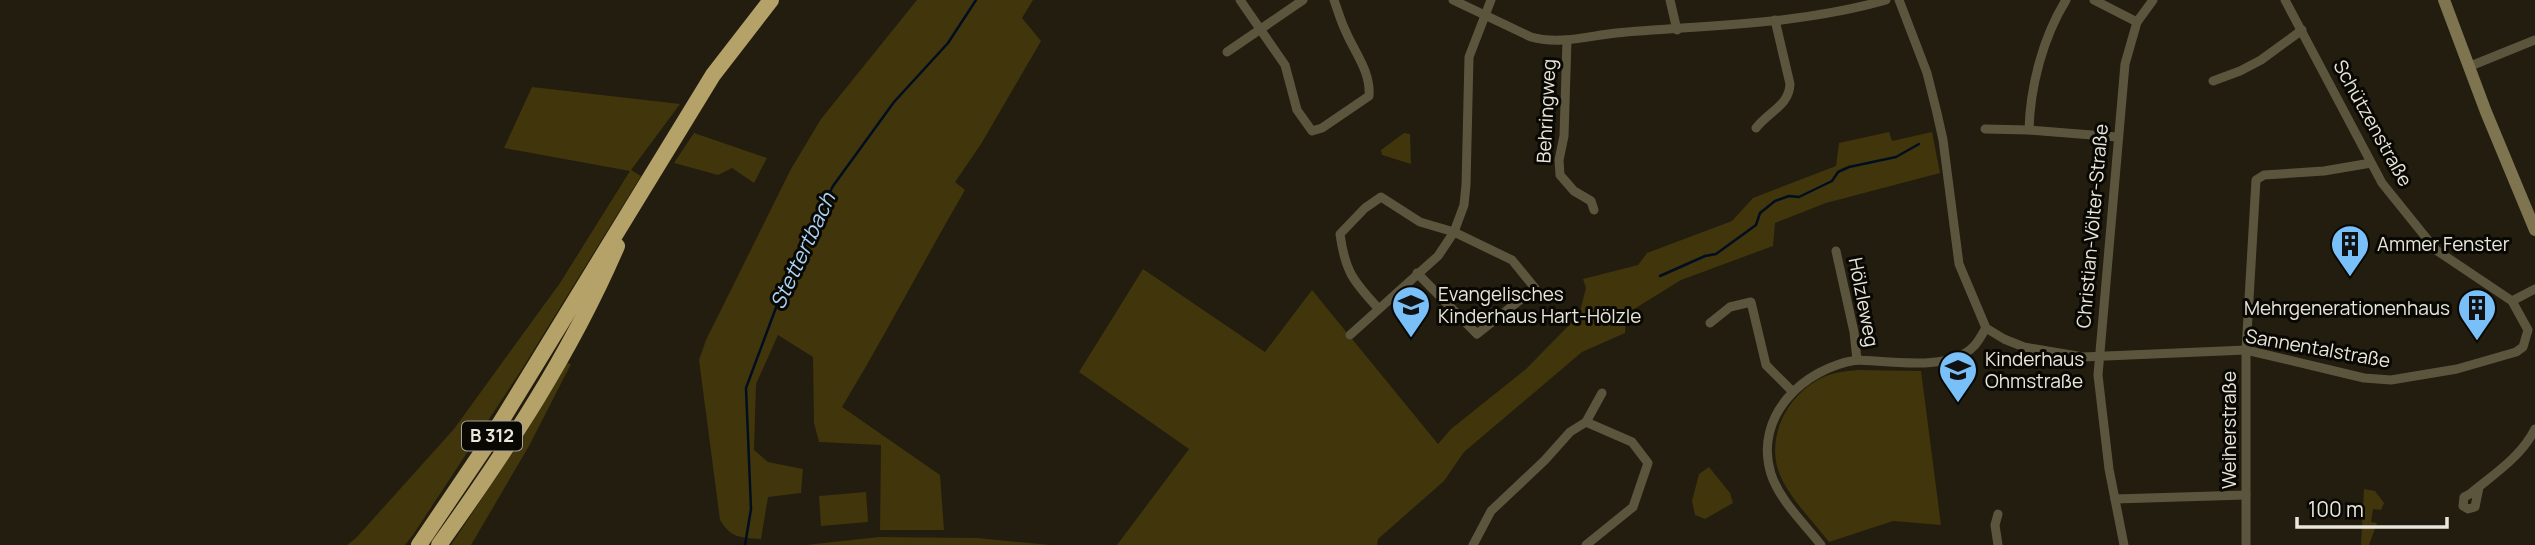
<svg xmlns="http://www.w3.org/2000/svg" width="2535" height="545" viewBox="0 0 2535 545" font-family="Manrope,sans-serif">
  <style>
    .green { fill: #41350c }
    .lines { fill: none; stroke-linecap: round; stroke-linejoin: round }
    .stream { stroke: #000e20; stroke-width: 2.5 }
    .street { stroke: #5c553e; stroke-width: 9 }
    .secondary { stroke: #7f7450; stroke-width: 12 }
    .highway { stroke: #b4a268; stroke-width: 16 }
    .labels { text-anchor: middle; stroke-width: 6; stroke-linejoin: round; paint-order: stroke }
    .shield { fill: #090803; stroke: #a6a39b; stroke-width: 2 }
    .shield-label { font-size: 18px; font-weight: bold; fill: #e9e6dc }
    .street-label { font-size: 19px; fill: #e9e6dc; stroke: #090803 }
    .poi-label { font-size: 19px; fill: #e9e6dc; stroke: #090803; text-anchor: start }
    .water-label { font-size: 21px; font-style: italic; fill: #a9d2f5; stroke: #090803 }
  </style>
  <rect width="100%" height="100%" fill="#221d0f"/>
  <g class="green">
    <path d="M917,0H1033L1022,18L1041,41L981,144L955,182L965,190C923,262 885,336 842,407L940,475L944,530H880L881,445L819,442L814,423L813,357L778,335L756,384L754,450L768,462L803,469L801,493L768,497L761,539C740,537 732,539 720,520L699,360L706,340L791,169L821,119Z"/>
    <polygon points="532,87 680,104 631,170 641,176 522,369 413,535 405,545 347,545 356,538 454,429 560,283 630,171 504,148"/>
    <polygon points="1889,132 1892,141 1932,132 1940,173 1826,203 1775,223 1773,246 1681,280 1626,314 1625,333 1582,352 1464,452 1444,481 1378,539 1377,545 1117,545 1189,449 1079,372 1143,269 1265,352 1312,290 1438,444 1451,429 1526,369 1579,315 1586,288 1583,279 1638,265 1647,253 1732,221 1753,198 1836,166 1839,143"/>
    <polygon points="694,133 767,158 754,183 732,168 718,175 674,163"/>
    <polygon points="1404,133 1410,134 1411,164 1382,155 1381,150"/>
    <polygon points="567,363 571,364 529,446 471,545 451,545 526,432"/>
    <path d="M1858,370L1921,371L1941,525L1893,521L1829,542C1813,521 1791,500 1780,475C1764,437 1789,391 1826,376C1836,372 1848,371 1858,370Z"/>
    <polygon points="1709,467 1730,493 1733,503 1705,519 1695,515 1692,501 1699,474"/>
    <polygon points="2364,489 2375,491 2384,503 2381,510 2373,509 2371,522 2377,523 2369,545 2361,545"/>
    <polygon points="866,492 868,522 821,526 819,496"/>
    <polygon points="879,537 977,538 1050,545 806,545"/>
  </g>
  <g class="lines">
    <g class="stream">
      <polyline points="1660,276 1705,256 1716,254 1756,225 1760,213 1775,201 1789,196 1799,197 1832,181 1838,172 1849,167 1896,157 1919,144"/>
      <polyline points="745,545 751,509 746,388 790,270 833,186 894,102 948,43 976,0"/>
    </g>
    <g class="street">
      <path d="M1240,0L1285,65L1297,110L1312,131L1322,128L1369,96C1371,72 1355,53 1346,32C1341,22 1338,11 1334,0"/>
      <path d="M1453,0L1531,37C1559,45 1588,36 1616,33C1706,25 1799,25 1886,0"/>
      <polyline points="1670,0 1677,30"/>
      <polyline points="1899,0 1927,73 1937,113 1943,140 1959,264 1986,328 2004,339 2024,347 2083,357 2246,350 2364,378 2391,380 2457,369 2516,352 2523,347 2528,330 2512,301 2436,250 2382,183 2285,0"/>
      <polyline points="2094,0 2137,22"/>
      <polyline points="1567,40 1564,136 1559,160 1560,175 1574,191 1591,201 1594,210"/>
      <polyline points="1227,52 1303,0"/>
      <polyline points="2468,67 2535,40"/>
      <polyline points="2213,81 2240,71 2261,60 2302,30"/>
      <path d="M1756,128C1769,111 1789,106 1790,84L1775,20"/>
      <polyline points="1985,129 2029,130 2117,137"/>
      <path d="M2029,130C2030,87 2043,37 2066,0"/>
      <polyline points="1836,251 1854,332 1857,360"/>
      <polyline points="2512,301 2535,289"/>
      <path d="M1378,308C1353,281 1345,271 1340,234L1365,208L1381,197L1420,222L1454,232L1512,260L1535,288L1477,334L1417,273"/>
      <polyline points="1710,323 1730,307 1751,302 1766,365 1792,391"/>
      <polyline points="1350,335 1438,256 1454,232 1464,205 1466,185 1469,57 1491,0"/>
      <polyline points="1586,422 1602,393"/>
      <path d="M2479,487L2475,507L2468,509L2463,506L2464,497L2470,494C2494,474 2521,457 2535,429"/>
      <polyline points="2115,499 2246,495"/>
      <polyline points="1998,514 1995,525 1998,545"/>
      <polyline points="1473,545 1491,511 1545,460 1570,432 1586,422 1632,442 1648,463 1633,507 1586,545"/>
      <path d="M1821,545C1804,523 1780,501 1771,474C1753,416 1804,368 1857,360C1890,361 1950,372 1974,346C1979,341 1982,334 1986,328"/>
      <polyline points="2124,545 2109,469 2098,375 2125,64 2137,22 2153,0"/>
      <polyline points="2246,545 2246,350 2256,180 2264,175 2324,171 2371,163"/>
    </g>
    <polyline class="secondary" points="2444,0 2486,112 2535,230"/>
    <g class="highway">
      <polyline points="419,545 486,446 713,75 771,0"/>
      <path d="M439,545C507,450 571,353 617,246"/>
    </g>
  </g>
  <defs>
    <symbol id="building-pin" viewBox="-11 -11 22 30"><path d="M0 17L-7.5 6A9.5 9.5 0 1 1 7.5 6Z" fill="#79bff8" stroke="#090803"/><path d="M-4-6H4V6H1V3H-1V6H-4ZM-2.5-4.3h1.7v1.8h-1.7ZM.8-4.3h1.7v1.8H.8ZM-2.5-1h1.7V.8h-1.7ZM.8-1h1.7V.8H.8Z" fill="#111"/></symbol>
    <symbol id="school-pin" viewBox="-11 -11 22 30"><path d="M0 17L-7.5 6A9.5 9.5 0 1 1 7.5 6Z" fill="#79bff8" stroke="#090803"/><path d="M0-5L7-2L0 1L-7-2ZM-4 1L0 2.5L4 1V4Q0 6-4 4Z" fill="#111"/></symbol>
  </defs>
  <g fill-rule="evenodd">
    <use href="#building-pin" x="2328" y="222" width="44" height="60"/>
    <use href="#school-pin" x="1389" y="283" width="44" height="60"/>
    <use href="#building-pin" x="2455" y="286" width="44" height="60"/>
    <use href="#school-pin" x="1936" y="348" width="44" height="60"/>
  </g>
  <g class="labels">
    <rect class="shield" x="462" y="421.5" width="60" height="29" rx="5"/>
    <g class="shield-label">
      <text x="492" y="442">B 312</text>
    </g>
    <g class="street-label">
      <text transform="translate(1546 111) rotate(-87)" y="7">Behringweg</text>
      <text transform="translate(2373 123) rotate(61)" y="7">Schützenstraße</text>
      <text transform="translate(2092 226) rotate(-85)" y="7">Christian-Völter-Straße</text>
      <text transform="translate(1864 302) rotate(79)" y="7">Hölzleweg</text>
      <text transform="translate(2318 348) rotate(10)" y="7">Sannentalstraße</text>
      <text transform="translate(2229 430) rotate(-90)" y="7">Weiherstraße</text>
    </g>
    <g class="poi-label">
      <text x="2377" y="251">Ammer Fenster</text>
      <text x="1438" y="301">Evangelisches<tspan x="1438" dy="22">Kinderhaus Hart-Hölzle</tspan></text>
      <text x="2450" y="315" text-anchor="end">Mehrgenerationenhaus</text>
      <text x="1985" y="366">Kinderhaus<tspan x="1985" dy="22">Ohmstraße</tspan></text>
    </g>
    <g class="water-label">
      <text transform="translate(803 251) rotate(-65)" y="7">Stettertbach</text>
    </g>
  </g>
  <path d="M2297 517v10h150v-10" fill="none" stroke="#e9e6dc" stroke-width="3.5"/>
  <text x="2308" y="517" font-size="21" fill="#e9e6dc" stroke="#090803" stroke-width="5" paint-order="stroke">100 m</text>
</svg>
